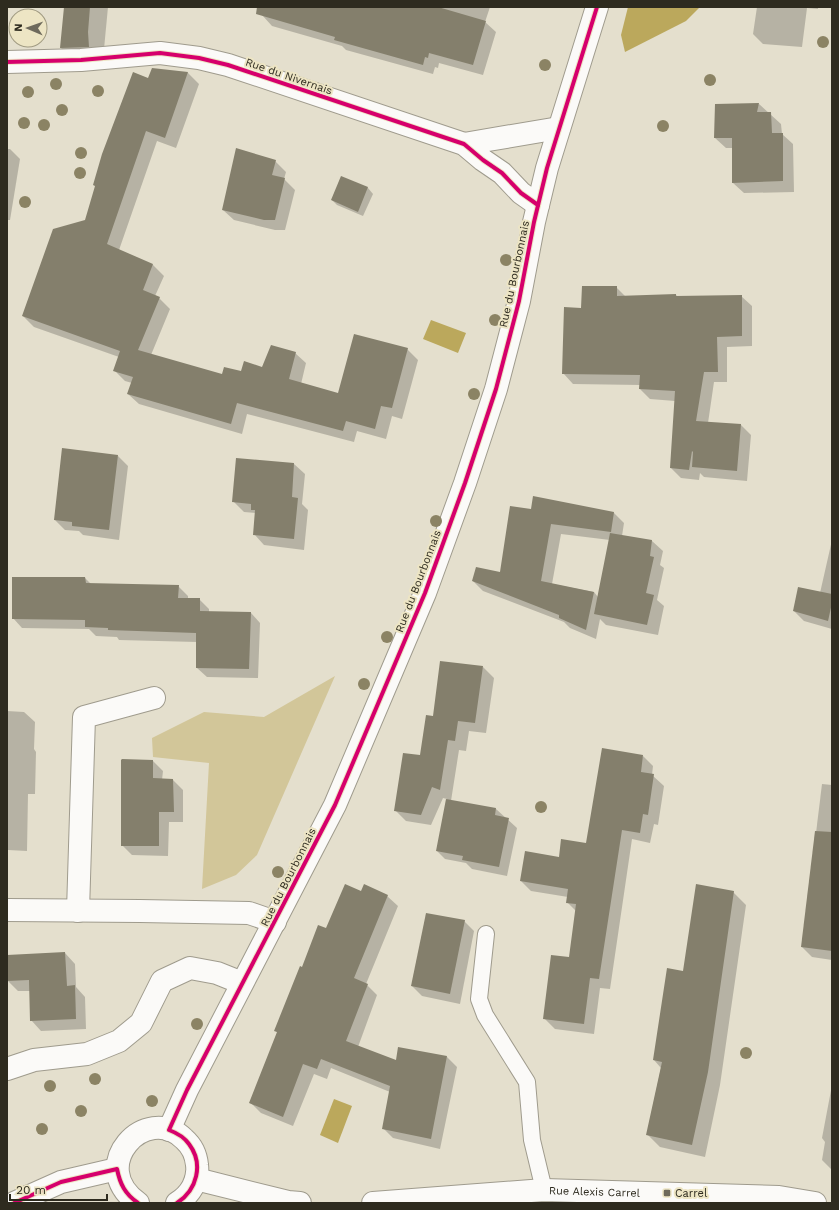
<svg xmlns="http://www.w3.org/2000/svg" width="839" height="1210" viewBox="0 0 839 1210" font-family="'Work Sans',sans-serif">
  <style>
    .green { fill: #d2c699 }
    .water { fill: #bba85c }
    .shadow { fill: #0003; fill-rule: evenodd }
    .building { fill: #847f6c }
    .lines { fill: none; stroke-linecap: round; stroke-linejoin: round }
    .lane-casing { stroke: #9f9b8d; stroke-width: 18 }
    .street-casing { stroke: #9f9b8d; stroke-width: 24 }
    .secondary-casing { stroke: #9f9b8d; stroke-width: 24 }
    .lane { stroke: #fbfaf8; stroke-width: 16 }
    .street { stroke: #fbfaf8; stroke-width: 22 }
    .secondary { stroke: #fbfaf8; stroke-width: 22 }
    .cycleway-casing { stroke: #ede5c4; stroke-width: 6 }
    .cycleway { stroke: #d6006c; stroke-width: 4 }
    .tree { fill: #8b8364 }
    .poi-dot { fill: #6e6a5c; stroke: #ede5c4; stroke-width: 1.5 }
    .labels { text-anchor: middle; stroke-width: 4; stroke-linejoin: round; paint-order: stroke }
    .street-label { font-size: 11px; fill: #2e2b1f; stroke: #ede5c4 }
    .poi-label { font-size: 11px; fill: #2e2b1f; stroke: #ede5c4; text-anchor: start }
  </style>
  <rect width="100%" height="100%" fill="#e4dfcd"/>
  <polygon class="green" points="335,676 257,855 236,875 202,889 209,763 153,757 152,738 204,712 264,717"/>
  <g class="water">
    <polygon points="628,7 700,7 686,21 625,52 621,35"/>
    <polygon points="431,320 466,333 458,353 423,339"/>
    <polygon points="334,1099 352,1106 338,1143 320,1135"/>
  </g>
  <g class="shadow">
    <polygon points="65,7 108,7 104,49 77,64 61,48"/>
    <polygon points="264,7 490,7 485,22 496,32 483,75 439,63 438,68 435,67 433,74 346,50 342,46 272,26 262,15"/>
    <polygon points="757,7 818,7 818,9 807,8 802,47 763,44 753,34"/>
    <polygon points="153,69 188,73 199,84 176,148 157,141 119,250 153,265 164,276 155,296 159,298 170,309 151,355 223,375 262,368 295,353 306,363 301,384 338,394 407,349 418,360 402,419 392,416 386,439 357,431 354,442 247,414 242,434 139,404 128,394 132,383 125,381 115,371 119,357 34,327 23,316 86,221"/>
    <polygon points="759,104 781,124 782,134 793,144 794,192 744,193 733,183 733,148 726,148 715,138"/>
    <polygon points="7,149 10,149 20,159 10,220 7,220"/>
    <polygon points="275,161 286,172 284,179 295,190 285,230 275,230 234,220 223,210"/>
    <polygon points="342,178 368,188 373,194 363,216 337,205 332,200"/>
    <polygon points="616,287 626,297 676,295 678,297 741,296 752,306 752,346 727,347 727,382 714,382 708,423 741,425 751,435 747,481 704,477 700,473 699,480 681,478 671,468 675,401 650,399 640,389 640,385 573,384 563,373 582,309"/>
    <polygon points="118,456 128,466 119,540 83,535 79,531 65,530 55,520"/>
    <polygon points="294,464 305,474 302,504 308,510 304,550 264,545 254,534 256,513 244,512 233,501"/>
    <path d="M534,497L614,513L624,523L622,536L652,541L663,551L660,565L664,568L657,600L664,606L658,635L606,625L600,619L596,639L570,628L564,622L483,591L473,581L500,573L532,511ZM561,534L610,540L598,597L594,592L552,584Z"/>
    <polygon points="832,540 832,629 804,621 794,611 820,593"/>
    <polygon points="85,578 91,584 178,586 188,596 188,599 199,599 209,609 209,612 251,613 260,623 258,678 207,677 197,668 197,642 119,640 117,637 96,636 89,629 22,628 13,618"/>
    <polygon points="483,667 494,678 486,733 469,731 466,751 459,750 451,801 496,809 517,828 507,876 472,869 466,863 445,859 437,851 447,799 443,798 431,825 406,821 395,810 421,757 433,717"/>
    <polygon points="7,711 24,712 35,722 34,749 36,752 35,794 28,794 27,851 8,850 7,875"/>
    <polygon points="643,756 653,766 652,775 664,786 658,825 654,824 650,843 632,839 610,989 600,988 594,1034 555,1029 544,1018 570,958 576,911 567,902 568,897 531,891 521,881 559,858 586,844"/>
    <polygon points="153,761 163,771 162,780 173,780 183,790 183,822 169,822 168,856 132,855 122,845"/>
    <polygon points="822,784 832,785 832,960 812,957 802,947"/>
    <polygon points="733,892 746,905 720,1085 705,1157 660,1147 647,1134 661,1068 654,1060 683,972"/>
    <polygon points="361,893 387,896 398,906 366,984 377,995 358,1047 396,1062 447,1057 457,1067 440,1149 393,1138 383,1128 390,1092 331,1068 327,1079 314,1074 293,1126 261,1113 251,1103 278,1033 275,1030 303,968 327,929"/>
    <polygon points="464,921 474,931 460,1004 422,996 412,986"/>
    <polygon points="65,953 75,964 76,987 85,997 86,1029 41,1031 31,1020 30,991 18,991 8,981"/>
    <polygon points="832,1085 832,1170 822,1160 825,1142 822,1138"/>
  </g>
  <g class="building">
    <polygon points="64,7 90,7 88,32 89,47 60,48"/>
    <polygon points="257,7 438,7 486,21 473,65 429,53 428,58 425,57 423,65 334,40 335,37 256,14"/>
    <polygon points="152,68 188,72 165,138 146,131 107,244 153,264 143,290 160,297 138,350 222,374 224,367 241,371 244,361 262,367 271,345 296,352 289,379 338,393 354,334 408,348 392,408 381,406 375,429 346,421 343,431 237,403 231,424 127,394 133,377 113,371 120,351 22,316 53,229 85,220 95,186 93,185 102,154 133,72 148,78"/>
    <polygon points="759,103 757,112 771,112 772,133 783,133 783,181 732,183 732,138 714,138 715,104"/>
    <polygon points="236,148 276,160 272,175 285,178 275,220 264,220 222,210"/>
    <polygon points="341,176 368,187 358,212 331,200"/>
    <polygon points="582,286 617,286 617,296 676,294 676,296 742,295 742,336 717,337 718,372 704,372 696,421 741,424 737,471 692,467 693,452 692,451 689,470 670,468 675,391 639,389 640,375 562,374 564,307 581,308"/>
    <polygon points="62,448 118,455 109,530 72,526 72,522 54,520"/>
    <polygon points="236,458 294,463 292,497 298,498 294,539 253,535 255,510 251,510 251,504 232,502"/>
    <polygon points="533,496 614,512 611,532 551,524 541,581 594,592 586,630 559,618 559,615 472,581 476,567 500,572 510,506 531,509"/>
    <polygon points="610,533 652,540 650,556 654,557 646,593 654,595 647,625 594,614"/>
    <polygon points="12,577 85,577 86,583 179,585 178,598 200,598 200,611 251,612 249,669 196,668 196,633 108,630 108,628 85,627 85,620 12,619"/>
    <polygon points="798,587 832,594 832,603 828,621 793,611"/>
    <polygon points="440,661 483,666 475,723 458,721 455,741 448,740 440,790 432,787 421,815 394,811 403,753 420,755 426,715 433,716"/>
    <polygon points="602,748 643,755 641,772 654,774 648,815 643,814 640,833 622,830 599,979 590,978 584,1024 543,1019 551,955 569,957 576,904 566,903 568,889 520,881 525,851 559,857 561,839 586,843"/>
    <polygon points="122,759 153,760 153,778 173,779 174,812 159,812 159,846 121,846 121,760"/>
    <polygon points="446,799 496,808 495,815 509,818 499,867 462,860 463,856 436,851"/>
    <polygon points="815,831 832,832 832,951 801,947"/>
    <polygon points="345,884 361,891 364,884 388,895 354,978 368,984 346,1041 396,1060 398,1047 447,1056 431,1139 382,1129 390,1086 321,1059 317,1069 303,1064 283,1117 249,1103 277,1032 274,1031 300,966 302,967 318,925 326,928"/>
    <polygon points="696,884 734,891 708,1072 692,1145 646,1135 662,1062 653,1060 667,968 683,971"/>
    <polygon points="426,913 465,920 450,994 411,986"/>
    <polygon points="65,952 67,986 75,985 76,1019 30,1021 29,980 7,981 7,955"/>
  </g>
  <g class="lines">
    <defs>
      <polyline id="lane" points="486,934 479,999 485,1015 527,1082 532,1140 544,1190"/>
      <g id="street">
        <polyline points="7,62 81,60 160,53 199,58 228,65 464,144 483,160 502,173 521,193 538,205"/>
        <polyline points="464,144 559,128"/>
        <polyline points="7,910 140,911 249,913 275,922"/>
        <polyline points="78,911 84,717 154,698"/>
        <polyline points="7,1069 34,1060 87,1054 119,1041 141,1023 162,981 190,968 217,973 242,983"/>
        <polyline points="169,1130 187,1090 335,805 425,593 465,483 496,389 519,301 534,222 547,168 597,7"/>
      </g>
      <g id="secondary">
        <polyline points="196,1179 288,1202 300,1203"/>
        <polyline points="14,1203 61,1182 117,1169"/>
        <path d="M138,1203C86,1166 146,1102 184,1139C192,1146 196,1154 197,1165C199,1181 190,1195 177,1203"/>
        <path id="s1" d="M373,1203L544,1190L779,1197L815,1203"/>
      </g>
    </defs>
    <use href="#lane" class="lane-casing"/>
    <use href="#street" class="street-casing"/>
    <use href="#secondary" class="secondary-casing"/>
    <use href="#lane" class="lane"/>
    <use href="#street" class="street"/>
    <use href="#secondary" class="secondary"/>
    <defs>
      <g id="cycleway">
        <polyline points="7,62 81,60 160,53 199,58 228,65 464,144 483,160 502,173 521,193 538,205"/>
        <path d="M14,1203L61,1182L117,1169C120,1184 125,1194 138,1203"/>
        <path d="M177,1203C197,1190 204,1164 189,1144C184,1137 177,1133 169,1130L187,1090L335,805L425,593L465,483L496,389L519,301L534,222L547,168L597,7"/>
      </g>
    </defs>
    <use href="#cycleway" class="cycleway-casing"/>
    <use href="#cycleway" class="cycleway"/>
  </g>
  <g class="tree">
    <circle cx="823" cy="42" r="6"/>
    <circle cx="545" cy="65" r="6"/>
    <circle cx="710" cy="80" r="6"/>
    <circle cx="56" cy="84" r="6"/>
    <circle cx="98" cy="91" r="6"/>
    <circle cx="28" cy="92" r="6"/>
    <circle cx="62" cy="110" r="6"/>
    <circle cx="24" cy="123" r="6"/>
    <circle cx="44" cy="125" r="6"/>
    <circle cx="663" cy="126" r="6"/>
    <circle cx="81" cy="153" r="6"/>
    <circle cx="80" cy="173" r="6"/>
    <circle cx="25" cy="202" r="6"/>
    <circle cx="506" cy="260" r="6"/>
    <circle cx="495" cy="320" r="6"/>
    <circle cx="474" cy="394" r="6"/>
    <circle cx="436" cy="521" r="6"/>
    <circle cx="387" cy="637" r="6"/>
    <circle cx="364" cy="684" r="6"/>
    <circle cx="541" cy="807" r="6"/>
    <circle cx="278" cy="872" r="6"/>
    <circle cx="197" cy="1024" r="6"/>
    <circle cx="746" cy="1053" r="6"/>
    <circle cx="95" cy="1079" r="6"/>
    <circle cx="50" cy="1086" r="6"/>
    <circle cx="152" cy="1101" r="6"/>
    <circle cx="81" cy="1111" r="6"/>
    <circle cx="42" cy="1129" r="6"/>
  </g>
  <rect class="poi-dot" x="663" y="1189" width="8" height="8" rx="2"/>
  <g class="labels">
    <g class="street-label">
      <text transform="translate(289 76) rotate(19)" y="4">Rue du Nivernais</text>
      <text transform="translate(514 274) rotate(-78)" y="4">Rue du Bourbonnais</text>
      <text transform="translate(418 581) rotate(-69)" y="4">Rue du Bourbonnais</text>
      <text transform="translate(288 877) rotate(-63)" y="4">Rue du Bourbonnais</text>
      <text dy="4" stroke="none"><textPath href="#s1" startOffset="222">Rue Alexis Carrel</textPath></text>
    </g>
    <g class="poi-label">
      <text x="675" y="1197">Carrel</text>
    </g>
  </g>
  <rect width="839" height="1210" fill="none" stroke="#2e2b1f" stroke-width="16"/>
  <g transform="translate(28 28) rotate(272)"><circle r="19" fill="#ede5c4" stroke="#a19b82"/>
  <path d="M0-3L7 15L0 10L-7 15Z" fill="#6e6a5c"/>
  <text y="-6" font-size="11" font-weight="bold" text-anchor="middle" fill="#2e2b1f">N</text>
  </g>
  <path d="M10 1194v6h97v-6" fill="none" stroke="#2e2b1f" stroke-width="2"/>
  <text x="16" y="1194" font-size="12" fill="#2e2b1f" stroke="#ede5c4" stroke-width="3" paint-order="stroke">20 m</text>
</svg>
